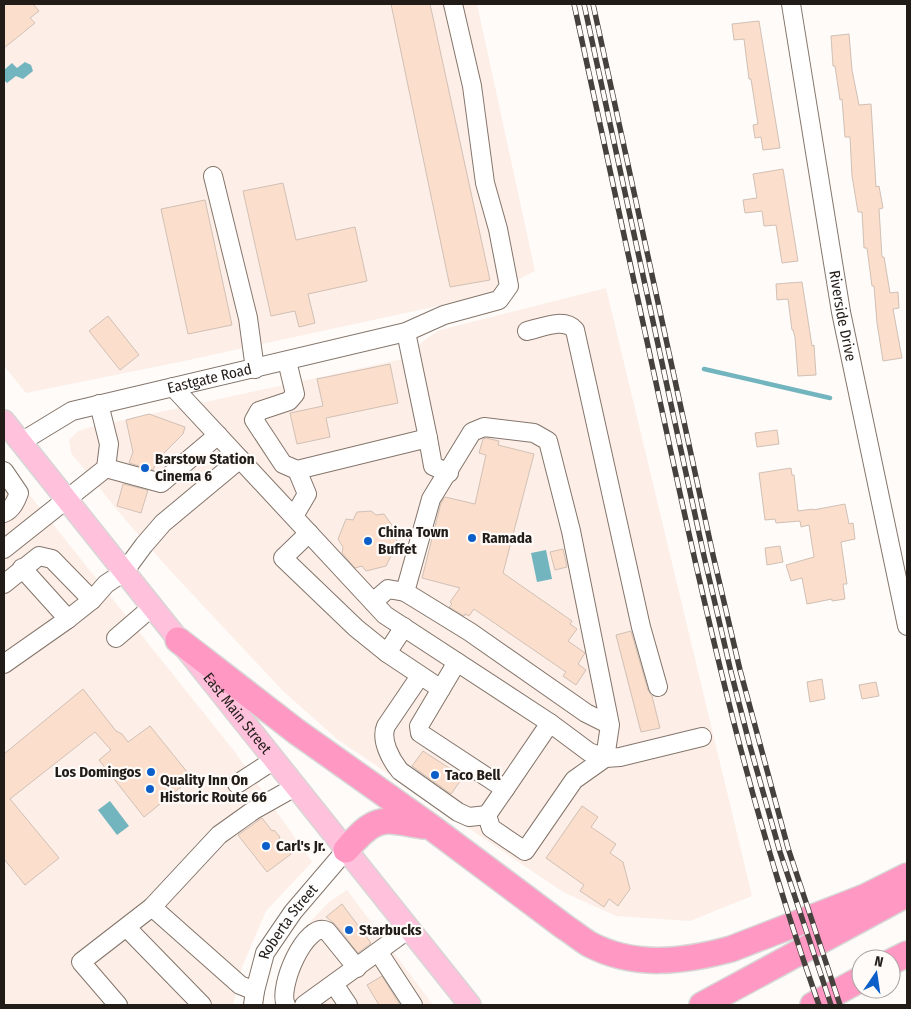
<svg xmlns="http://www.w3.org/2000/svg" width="911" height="1009" viewBox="0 0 911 1009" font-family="'Fira Sans Condensed',sans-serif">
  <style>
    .commercial { fill: #fdeee8 }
    .water { fill: #73b5be }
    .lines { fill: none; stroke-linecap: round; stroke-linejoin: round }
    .stream { stroke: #73b5be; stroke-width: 4.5 }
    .building { fill: #fbdecb; stroke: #d1c0b5 }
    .minor-casing { stroke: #84756a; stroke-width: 20 }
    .major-casing { stroke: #d7d6d5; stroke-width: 24 }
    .highway-casing { stroke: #d7d6d5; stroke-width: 28 }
    .minor { stroke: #fff; stroke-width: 18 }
    .major { stroke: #ffc1db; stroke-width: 21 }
    .highway { stroke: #ff98c3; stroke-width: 25 }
    .rail-casing { stroke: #46413d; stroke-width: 5.5 }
    .rail { stroke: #fefbf8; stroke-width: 4; stroke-dasharray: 11; stroke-linecap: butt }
    .poi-dot { fill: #0c5fc9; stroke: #fefbf8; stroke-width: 2 }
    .labels { text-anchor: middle; stroke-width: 4.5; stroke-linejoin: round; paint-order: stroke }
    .street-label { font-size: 15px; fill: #221c18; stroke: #fefbf8 }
    .poi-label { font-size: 15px; font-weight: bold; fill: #221c18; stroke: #fefbf8; text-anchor: start }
  </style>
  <rect width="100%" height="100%" fill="#fefbf8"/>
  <g class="commercial">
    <polygon points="4,4 477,4 535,271 488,295 184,361 26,393 4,366"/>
    <polygon points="606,288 752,896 690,921 616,916 563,892 337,739 282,690 167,567 122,516 71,453 69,440 77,432 87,428 403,359 427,338 440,330"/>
    <polygon points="4,463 235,752 312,862 266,911 242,967 233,1005 4,1005"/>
    <polygon points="347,890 433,1005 277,1005 279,993 291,955 308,924 329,902"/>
  </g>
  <g class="water">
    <polygon points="25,62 31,65 33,71 23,79 16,76 7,83 4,80 4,70 12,63 17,68"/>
    <polygon points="546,550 552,579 537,582 531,553"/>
    <polygon points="110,801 129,826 117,835 98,810"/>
  </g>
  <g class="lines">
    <polyline class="stream" points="704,369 830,398"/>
  </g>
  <g class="building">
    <polygon points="4,4 33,4 39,11 30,18 35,23 4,48"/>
    <polygon points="391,4 430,4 490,280 450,287"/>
    <polygon points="759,21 780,148 763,150 761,137 755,138 753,125 758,124 751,79 749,79 744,39 734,40 732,24"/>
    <polygon points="849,34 852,70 859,105 871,104 876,187 879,186 883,208 879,209 882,257 884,257 890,293 898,292 899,308 893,309 902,358 883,361 877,323 874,286 872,286 867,248 864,248 862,212 858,212 852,176 850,137 845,137 842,99 840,100 835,66 833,66 831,36"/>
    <polygon points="783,169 798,261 782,263 776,225 764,226 762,211 745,213 743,200 757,198 753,174"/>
    <polygon points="283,183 296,240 355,227 367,281 308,294 315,323 299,327 295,311 271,316 243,191"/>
    <polygon points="205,200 232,325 188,334 161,209"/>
    <polygon points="802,282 812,346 814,345 816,375 798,376 795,337 793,330 792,330 788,299 777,300 776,284"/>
    <polygon points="108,316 139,355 120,370 89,331"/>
    <polygon points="390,364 398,403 326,418 330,437 297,444 290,413 323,406 317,379"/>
    <polygon points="149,414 185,427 183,434 157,460 153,470 129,463 133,452 126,420"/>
    <polygon points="777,430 779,444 757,447 755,433"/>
    <polygon points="486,438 499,441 498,445 534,454 503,573 572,621 570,624 577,629 568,641 585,653 578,664 586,670 576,685 563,676 566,672 474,609 469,616 465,614 464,616 449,607 452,604 450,602 460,588 422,578 441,503 445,497 475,504 486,455 479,453 483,439"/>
    <polygon points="791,468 792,475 794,475 798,511 813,509 813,510 845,504 849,524 853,523 855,539 841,542 847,584 843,584 845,599 832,601 832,599 807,604 802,578 791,581 786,565 814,557 809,525 801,527 800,521 776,523 775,519 765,520 759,473"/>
    <polygon points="123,484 148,490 141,513 117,506"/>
    <polygon points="371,511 376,515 384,514 396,531 394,537 398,542 386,566 366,571 362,566 355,568 342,553 343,547 338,539 346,519 353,520 357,512"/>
    <polygon points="780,546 783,562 767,565 765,548"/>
    <polygon points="563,549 567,567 555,570 550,552"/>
    <polygon points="631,631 648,690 652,696 660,728 641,732 616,635"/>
    <polygon points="822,679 825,699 810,702 807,682"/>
    <polygon points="876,682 879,696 862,699 859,685"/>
    <polygon points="83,689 116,731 122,734 128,742 150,726 192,778 144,817 99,760 111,750 95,732 10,799 59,858 25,885 4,859 4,754"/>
    <polygon points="423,751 463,777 451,794 412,766"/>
    <polygon points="582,806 598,817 591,827 616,844 610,853 623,862 630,889 618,906 609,899 604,907 580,891 584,885 546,858"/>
    <polygon points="262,818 272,831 274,830 280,837 279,839 291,854 267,872 238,835"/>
    <polygon points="342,904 371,943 358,953 335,924 326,917"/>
    <polygon points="382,976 400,1005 379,1005 367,985"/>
  </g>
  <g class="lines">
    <defs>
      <g id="minor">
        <path id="s1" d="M791,4L841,312L907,626"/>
        <polyline points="213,176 248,318 255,369"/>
        <path d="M527,331C541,328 564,317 575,330L641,627L658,687"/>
        <polyline points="406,332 428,438"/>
        <polyline points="287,361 295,394 289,401 259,411 254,420 283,464 297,470 428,438 433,466 449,473"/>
        <polyline points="173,387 385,615 550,723 589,752 605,758 620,757 702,737"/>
        <path id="s2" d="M21,442L72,411L406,332L444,315L499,300L509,286L498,229L485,183L472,86L453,4"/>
        <polyline points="106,468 161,483 218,435"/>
        <path d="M4,471L19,493C16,501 12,510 4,513"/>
        <polyline points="294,516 307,494 297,470"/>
        <polyline points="309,533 283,558 356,628 387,653"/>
        <polyline points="4,549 106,468 109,444 99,404"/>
        <polyline points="22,568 68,619"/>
        <polyline points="4,584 39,556 52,559 92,600"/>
        <polyline points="373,602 388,589 405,592"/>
        <polyline points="404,627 387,653 441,689"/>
        <polyline points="116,638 152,607"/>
        <polyline points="457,662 419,726 420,733 505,789 550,723"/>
        <polyline points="4,664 68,619 92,600 106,584 124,572 144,545 163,523 240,459"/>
        <path d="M420,676L386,726C380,740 391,760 400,771L458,812L469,817L487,815"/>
        <polyline points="237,784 274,760"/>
        <polyline points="505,789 487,815 491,828 525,851 574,780 605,758 610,725 571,531 548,441 534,433 484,427 472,432 431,499 405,592 470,632 586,713 610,725"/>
        <polyline points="152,907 240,985 255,991"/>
        <polyline points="127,928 202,1005"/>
        <polyline points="379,953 413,1005"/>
        <polyline points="334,984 348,1005"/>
        <polyline points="118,1005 81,962 152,907 219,835 254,810 295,787"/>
        <path id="s3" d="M253,1005L255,991L265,953L293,912L346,850"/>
        <path d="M286,1005C277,988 306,920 327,931L357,968"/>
        <polyline points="304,1005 409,929"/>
      </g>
      <g id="major">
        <path id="s4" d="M4,421L470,1005"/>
      </g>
      <g id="highway">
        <path d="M178,640L297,732L431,827L566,928C574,933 581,939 589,944C634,968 683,962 731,949L865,897L907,876"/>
        <path d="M346,850C375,816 381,818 423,826"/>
        <polyline points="891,962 907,954"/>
        <polyline points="702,1005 907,894"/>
        <polyline points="813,1005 861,979"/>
      </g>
    </defs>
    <use href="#minor" class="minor-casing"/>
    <use href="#major" class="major-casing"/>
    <use href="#highway" class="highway-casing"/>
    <use href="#minor" class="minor"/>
    <use href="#major" class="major"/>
    <use href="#highway" class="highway"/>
    <defs>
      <g id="rail">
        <path d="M574,4C605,146 635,288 666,429C708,624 752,817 819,1005"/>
        <polyline points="584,4 704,556 731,672 750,746 780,852 831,1005"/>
        <polyline points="593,4 713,555 740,670 788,848 840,1005"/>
      </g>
    </defs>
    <use href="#rail" class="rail-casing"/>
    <use href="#rail" class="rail"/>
  </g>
  <g class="poi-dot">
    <circle cx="145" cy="468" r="5"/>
    <circle cx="472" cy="538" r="5"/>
    <circle cx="368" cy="541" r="5"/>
    <circle cx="151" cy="772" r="5"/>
    <circle cx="435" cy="775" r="5"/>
    <circle cx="150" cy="789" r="5"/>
    <circle cx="266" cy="846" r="5"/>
    <circle cx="349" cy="930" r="5"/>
  </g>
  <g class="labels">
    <g class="street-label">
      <text dy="5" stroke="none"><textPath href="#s1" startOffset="316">Riverside Drive</textPath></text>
      <text dy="5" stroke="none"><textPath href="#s2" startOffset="201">Eastgate Road</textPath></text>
      <text dy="5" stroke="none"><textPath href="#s4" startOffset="374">East Main Street</textPath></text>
      <text dy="5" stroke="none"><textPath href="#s3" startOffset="92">Roberta Street</textPath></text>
    </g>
    <g class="poi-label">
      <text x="155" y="464">Barstow Station<tspan x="155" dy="17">Cinema 6</tspan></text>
      <text x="378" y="537">China Town<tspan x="378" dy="17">Buffet</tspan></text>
      <text x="482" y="543">Ramada</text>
      <text x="141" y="777" text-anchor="end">Los Domingos</text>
      <text x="445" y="780">Taco Bell</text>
      <text x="160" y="785">Quality Inn On<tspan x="160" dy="17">Historic Route 66</tspan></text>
      <text x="276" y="851">Carl's Jr.</text>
      <text x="359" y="935">Starbucks</text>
    </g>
  </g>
  <rect width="911" height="1009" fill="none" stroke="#221c18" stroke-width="10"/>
  <g transform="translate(876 974) rotate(13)"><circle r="24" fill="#fefbf8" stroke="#a6a29e"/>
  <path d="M0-4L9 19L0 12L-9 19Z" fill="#0c5fc9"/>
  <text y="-8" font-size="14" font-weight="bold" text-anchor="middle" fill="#221c18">N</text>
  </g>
</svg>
